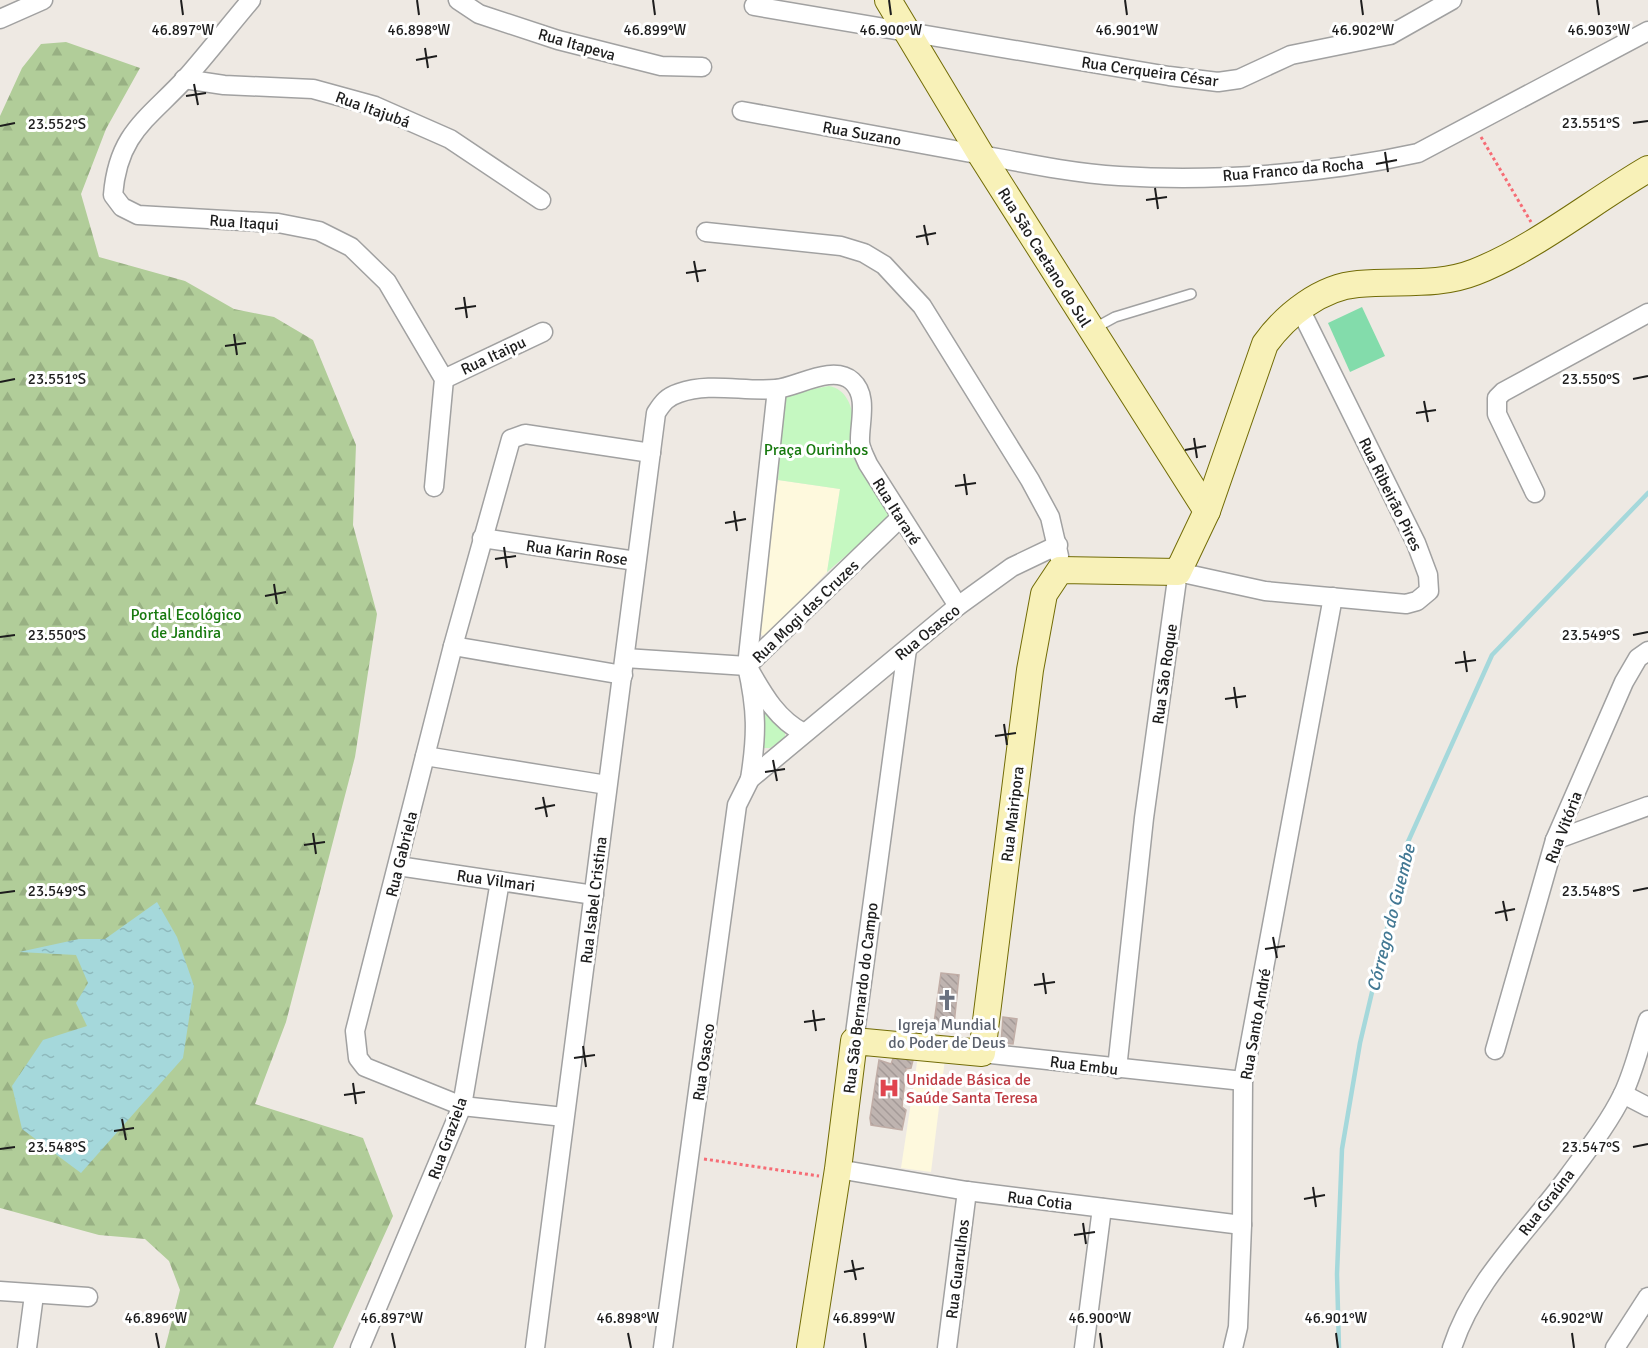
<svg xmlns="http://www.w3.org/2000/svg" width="1648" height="1348" viewBox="0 0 1648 1348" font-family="Signika,sans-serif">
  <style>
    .education { fill: #fef9dd }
    .forest { fill: url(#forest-firs) }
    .park { fill: #c5f8c1 }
    .pitch { fill: #83dcab }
    .water { fill: url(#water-ripples) }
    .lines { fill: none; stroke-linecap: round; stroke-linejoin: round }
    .stream { stroke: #a5d8db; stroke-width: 4.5 }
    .building { fill: url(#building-back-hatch); stroke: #c0ada6; stroke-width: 1.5 }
    .lane-casing { stroke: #a1a1a1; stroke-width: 12 }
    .street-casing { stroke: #a1a1a1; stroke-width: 21 }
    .secondary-casing { stroke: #726c07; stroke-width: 28 }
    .path { stroke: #f66c75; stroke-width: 3; stroke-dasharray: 3 3; stroke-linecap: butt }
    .lane { stroke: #fff; stroke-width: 9 }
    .street { stroke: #fff; stroke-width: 18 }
    .secondary { stroke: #f8f1b8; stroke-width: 26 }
    .ticks { fill: none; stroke: #1d1d1d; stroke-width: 2 }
    .labels { text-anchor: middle; stroke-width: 6; stroke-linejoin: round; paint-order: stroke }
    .street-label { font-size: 16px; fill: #1d1d1d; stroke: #fff }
    .park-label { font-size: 16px; fill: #16790e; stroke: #fff }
    .worship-label { font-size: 16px; fill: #5b616d; stroke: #fff }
    .health-label { font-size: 16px; fill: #be3a42; stroke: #fff; text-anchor: start }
    .water-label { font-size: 18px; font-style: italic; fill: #437994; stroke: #fff }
    .ticks-label { font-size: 15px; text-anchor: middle; fill: #1d1d1d; stroke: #fff; stroke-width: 6; stroke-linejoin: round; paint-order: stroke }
  </style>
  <defs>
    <pattern id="forest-firs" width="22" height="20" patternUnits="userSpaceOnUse" patternTransform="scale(1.5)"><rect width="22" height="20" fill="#b1cd99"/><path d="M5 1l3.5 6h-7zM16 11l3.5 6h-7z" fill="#98b083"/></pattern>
    <pattern id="water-ripples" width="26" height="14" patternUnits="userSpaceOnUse" patternTransform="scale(1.5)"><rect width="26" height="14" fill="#a5d8db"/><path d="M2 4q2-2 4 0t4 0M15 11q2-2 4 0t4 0" fill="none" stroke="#8eb9bc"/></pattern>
    <pattern id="building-back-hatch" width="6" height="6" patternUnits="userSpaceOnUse" patternTransform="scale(1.5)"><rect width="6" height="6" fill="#bfb4b0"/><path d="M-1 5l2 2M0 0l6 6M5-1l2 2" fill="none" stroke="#a49a97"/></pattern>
  </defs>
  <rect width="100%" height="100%" fill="#eee9e3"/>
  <g class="education">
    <polygon points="778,480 840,489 827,572 769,634 763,636 758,631"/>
    <polygon points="918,1056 945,1059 931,1172 901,1168"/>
  </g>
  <polygon class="forest" points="66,42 140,68 106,129 81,194 99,257 185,281 234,309 274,317 313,340 356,445 353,525 377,614 355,757 286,1022 255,1104 363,1138 393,1216 333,1348 165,1348 180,1290 169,1261 145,1239 99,1235 0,1208 0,116 22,68 41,44"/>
  <g class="park">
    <path d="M829,386C847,389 854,409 853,426C853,434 849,440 851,449C856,473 881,491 889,514L887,520L827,572L840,489L778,480L784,398L791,393Z"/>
    <polygon points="764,704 785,729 785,738 770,748 764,748 759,705"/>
  </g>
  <polygon class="pitch" points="1362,307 1385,356 1350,372 1328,323"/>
  <polygon class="water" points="157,902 177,937 194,986 183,1058 81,1173 22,1129 12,1086 43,1040 87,1026 76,1003 88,983 76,955 19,952 79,939 105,939"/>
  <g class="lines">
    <polyline class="stream" points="1339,1348 1337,1274 1342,1149 1360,1043 1407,844 1492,655 1648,493"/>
  </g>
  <g class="building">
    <polygon points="941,973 959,975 954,1025 933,1030"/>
    <polygon points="1003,1017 1017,1019 1013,1044 1001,1043"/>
    <polygon points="894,1056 913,1060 911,1068 906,1069 902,1107 906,1110 902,1130 871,1125 870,1118 879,1060 891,1064"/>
  </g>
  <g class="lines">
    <defs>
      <polyline id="lane" points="1093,329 1115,317 1191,294"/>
      <g id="street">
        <path d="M251,0C229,26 208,53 186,78C148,119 118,133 113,195L122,207L138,215L278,223L319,231L351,247L387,282L444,379L434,487"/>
        <polyline points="458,0 479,14 558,40 661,66 702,67"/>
        <polyline points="754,6 1169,76 1218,82 1239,79 1291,55 1390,35 1452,0"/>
        <polyline points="0,19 43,0"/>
        <polyline points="184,79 224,85 313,89 375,106 450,139 541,200"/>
        <path d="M742,111C818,125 894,139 971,153C1020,162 1069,173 1119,176C1215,182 1323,174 1418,153L1648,31"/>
        <polyline points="706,232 841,246 864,253 884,265 922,306 1030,480 1050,517 1059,556"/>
        <polyline points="444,379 543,332"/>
        <polyline points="1535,493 1497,414 1497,398 1503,392 1648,313"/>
        <polyline points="482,538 636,561"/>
        <polyline points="453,646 623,675"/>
        <polyline points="625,658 747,666"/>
        <path d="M804,733C776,719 762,692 747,666L900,518"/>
        <polyline points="425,756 607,785"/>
        <path d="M750,779C757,735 757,710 747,666L777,389"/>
        <polyline points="1555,840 1648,806"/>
        <polyline points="398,866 594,895"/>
        <polyline points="854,1041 907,649"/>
        <polyline points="1495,1050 1555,840 1624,682 1638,658 1648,651"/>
        <polyline points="982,1053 1243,1081"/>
        <polyline points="1117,1069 1144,818 1178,572 1265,591 1406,604 1417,601 1429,591 1428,575 1416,543 1300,309"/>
        <polyline points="1623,1094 1648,1107"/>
        <polyline points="564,1117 462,1106 365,1067 358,1058 355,1031 453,646 511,439 525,434 651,453"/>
        <polyline points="838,1169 967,1191 1242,1225"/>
        <polyline points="0,1291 88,1297"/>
        <polyline points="27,1348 34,1295"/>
        <polyline points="360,1348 462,1106 500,881"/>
        <path d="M535,1348L656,413C663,402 667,397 679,393C710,382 744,392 776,389C797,387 833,364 852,381C869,396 859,423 860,443C861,450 865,457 868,464L958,606"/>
        <polyline points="663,1348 737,805 750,779 958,606 1012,567 1058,545"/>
        <polyline points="947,1348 967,1191"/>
        <polyline points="1084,1348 1102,1208"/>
        <polyline points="1233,1348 1238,1327 1242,1225 1243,1081 1333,597"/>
        <path d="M1452,1348C1473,1282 1527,1232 1567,1178C1586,1152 1609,1123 1623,1094C1634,1071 1640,1044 1648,1020"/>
        <polyline points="1615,1348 1648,1297"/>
      </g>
      <g id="secondary">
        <polyline points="888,0 981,155 1207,511"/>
        <path d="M810,1348L838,1169L854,1041L982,1053L1030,670L1044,594L1060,570L1178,572L1207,511L1265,344C1286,315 1321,287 1358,284C1398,280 1437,287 1475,272C1534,249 1593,201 1648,169"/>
      </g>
    </defs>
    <use href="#lane" class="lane-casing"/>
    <use href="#street" class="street-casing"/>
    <use href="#secondary" class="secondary-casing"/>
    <g class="path">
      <polyline points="1481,137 1531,222"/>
      <polyline points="704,1159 819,1176"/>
    </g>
    <use href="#lane" class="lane"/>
    <use href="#street" class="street"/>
    <use href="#secondary" class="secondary"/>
  </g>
  <path class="ticks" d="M181,0L183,15M417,0L419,15M653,0L655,15M889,0L891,15M1125,0L1127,15M1361,0L1363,15M1597,0L1599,15M425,48L428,68M416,60L437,56M194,84L198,105M186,96L206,93M1633,123L1648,121M0,126L15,123M1385,152L1388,172M1376,164L1397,160M1155,188L1158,209M1146,200L1167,197M924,225L928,245M916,237L936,233M694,261L698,282M686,273L706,270M464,297L467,318M455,309L476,306M234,334L237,355M225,346L246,343M1633,379L1648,376M0,382L15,379M1424,401L1428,422M1416,413L1436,410M1194,438L1197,458M1185,450L1206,446M964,474L967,495M955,486L976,483M734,511L737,531M725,523L746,519M504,547L507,568M495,559L516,556M274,584L277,604M265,596L286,592M1633,635L1648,632M0,637L15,635M1464,651L1467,672M1455,663L1476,660M1234,687L1237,708M1225,699L1246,696M1004,724L1007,745M995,736L1016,733M773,760L777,781M765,772L785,769M543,797L547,817M535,809L555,805M313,833L316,854M304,845L325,842M1633,891L1648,888M0,893L15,891M1503,901L1507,921M1495,913L1515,909M1273,937L1277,958M1265,949L1285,946M1043,973L1046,994M1034,985L1055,982M813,1010L816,1031M804,1022L825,1019M583,1046L586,1067M574,1058L595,1055M353,1083L356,1104M344,1095L365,1092M122,1119L126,1140M114,1131L134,1128M1633,1147L1648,1144M0,1149L15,1147M1313,1187L1316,1207M1304,1199L1325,1195M1083,1223L1086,1244M1074,1235L1095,1232M852,1260L856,1280M844,1272L864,1268M156,1333L159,1348M392,1333L395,1348M628,1333L631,1348M864,1333L866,1348M1100,1333L1102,1348M1336,1333L1338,1348M1572,1333L1574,1348"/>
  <defs>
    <symbol id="church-bare" viewBox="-9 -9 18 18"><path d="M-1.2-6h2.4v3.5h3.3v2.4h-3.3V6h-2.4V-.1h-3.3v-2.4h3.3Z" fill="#6b7280" stroke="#fff" stroke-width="2.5" paint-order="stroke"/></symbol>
    <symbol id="hospital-bare" viewBox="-9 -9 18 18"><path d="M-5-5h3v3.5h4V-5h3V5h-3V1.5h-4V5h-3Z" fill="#e0444e" stroke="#fff" stroke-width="2.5" paint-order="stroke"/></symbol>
  </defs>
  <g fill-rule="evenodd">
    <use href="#church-bare" x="932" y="985" width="30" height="30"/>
    <use href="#hospital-bare" x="874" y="1073" width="30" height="30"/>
  </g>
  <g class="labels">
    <g class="street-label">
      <text transform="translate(577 44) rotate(16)" y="6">Rua Itapeva</text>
      <text transform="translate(1150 71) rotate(8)" y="6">Rua Cerqueira César</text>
      <text transform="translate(373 109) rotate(20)" y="6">Rua Itajubá</text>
      <text transform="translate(862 133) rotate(10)" y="6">Rua Suzano</text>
      <text transform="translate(1293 169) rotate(-5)" y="6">Rua Franco da Rocha</text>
      <text transform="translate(244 222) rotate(4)" y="6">Rua Itaqui</text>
      <text transform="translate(1045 257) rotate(58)" y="6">Rua São Caetano do Sul</text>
      <text transform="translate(493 355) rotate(-25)" y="6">Rua Itaipu</text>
      <text transform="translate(1391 494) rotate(64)" y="6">Rua Ribeirão Pires</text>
      <text transform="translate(897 511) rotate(58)" y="6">Rua Itararé</text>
      <text transform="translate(577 552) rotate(8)" y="6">Rua Karin Rose</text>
      <text transform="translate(805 611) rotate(-44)" y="6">Rua Mogi das Cruzes</text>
      <text transform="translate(927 632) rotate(-39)" y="6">Rua Osasco</text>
      <text transform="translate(1164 674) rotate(-82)" y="6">Rua São Roque</text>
      <text transform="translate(1012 814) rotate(-83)" y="6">Rua Mairipora</text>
      <text transform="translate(1563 827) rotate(-69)" y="6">Rua Vitória</text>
      <text transform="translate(401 854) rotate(-76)" y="6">Rua Gabriela</text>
      <text transform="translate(496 880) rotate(8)" y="6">Rua Vilmari</text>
      <text transform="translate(593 900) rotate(-83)" y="6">Rua Isabel Cristina</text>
      <text transform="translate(860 998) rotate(-83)" y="6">Rua São Bernardo do Campo</text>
      <text transform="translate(1255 1024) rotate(-80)" y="6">Rua Santo André</text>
      <text transform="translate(703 1062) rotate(-82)" y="6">Rua Osasco</text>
      <text transform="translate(1084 1065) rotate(7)" y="6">Rua Embu</text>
      <text transform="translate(447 1138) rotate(-70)" y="6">Rua Graziela</text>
      <text transform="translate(1040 1200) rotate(7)" y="6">Rua Cotia</text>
      <text transform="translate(1546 1202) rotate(-52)" y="6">Rua Graúna</text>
      <text transform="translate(957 1269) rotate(-83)" y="6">Rua Guarulhos</text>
    </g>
    <g class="park-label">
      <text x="816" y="455">Praça Ourinhos</text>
      <text x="186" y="620">Portal Ecológico<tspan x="186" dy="18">de Jandira</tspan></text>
    </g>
    <g class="worship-label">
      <text x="947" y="1030">Igreja Mundial<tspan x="947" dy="18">do Poder de Deus</tspan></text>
    </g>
    <g class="health-label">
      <text x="906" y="1085">Unidade Básica de<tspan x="906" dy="18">Saúde Santa Teresa</tspan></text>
    </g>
    <g class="water-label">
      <text transform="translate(1391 918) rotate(-76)" y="6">Córrego do Guembe</text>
    </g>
  </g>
  <g class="ticks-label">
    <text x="183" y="35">46.897°W</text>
    <text x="419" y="35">46.898°W</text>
    <text x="655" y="35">46.899°W</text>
    <text x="891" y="35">46.900°W</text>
    <text x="1127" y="35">46.901°W</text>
    <text x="1363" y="35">46.902°W</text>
    <text x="1599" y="35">46.903°W</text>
    <text x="1591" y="128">23.551°S</text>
    <text x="57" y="129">23.552°S</text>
    <text x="1591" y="384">23.550°S</text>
    <text x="57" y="384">23.551°S</text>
    <text x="1591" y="640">23.549°S</text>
    <text x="57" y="640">23.550°S</text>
    <text x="1591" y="896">23.548°S</text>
    <text x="57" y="896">23.549°S</text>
    <text x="1591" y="1152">23.547°S</text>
    <text x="57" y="1152">23.548°S</text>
    <text x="156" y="1323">46.896°W</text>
    <text x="392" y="1323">46.897°W</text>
    <text x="628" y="1323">46.898°W</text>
    <text x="864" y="1323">46.899°W</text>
    <text x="1100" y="1323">46.900°W</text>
    <text x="1336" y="1323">46.901°W</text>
    <text x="1572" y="1323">46.902°W</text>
  </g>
</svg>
